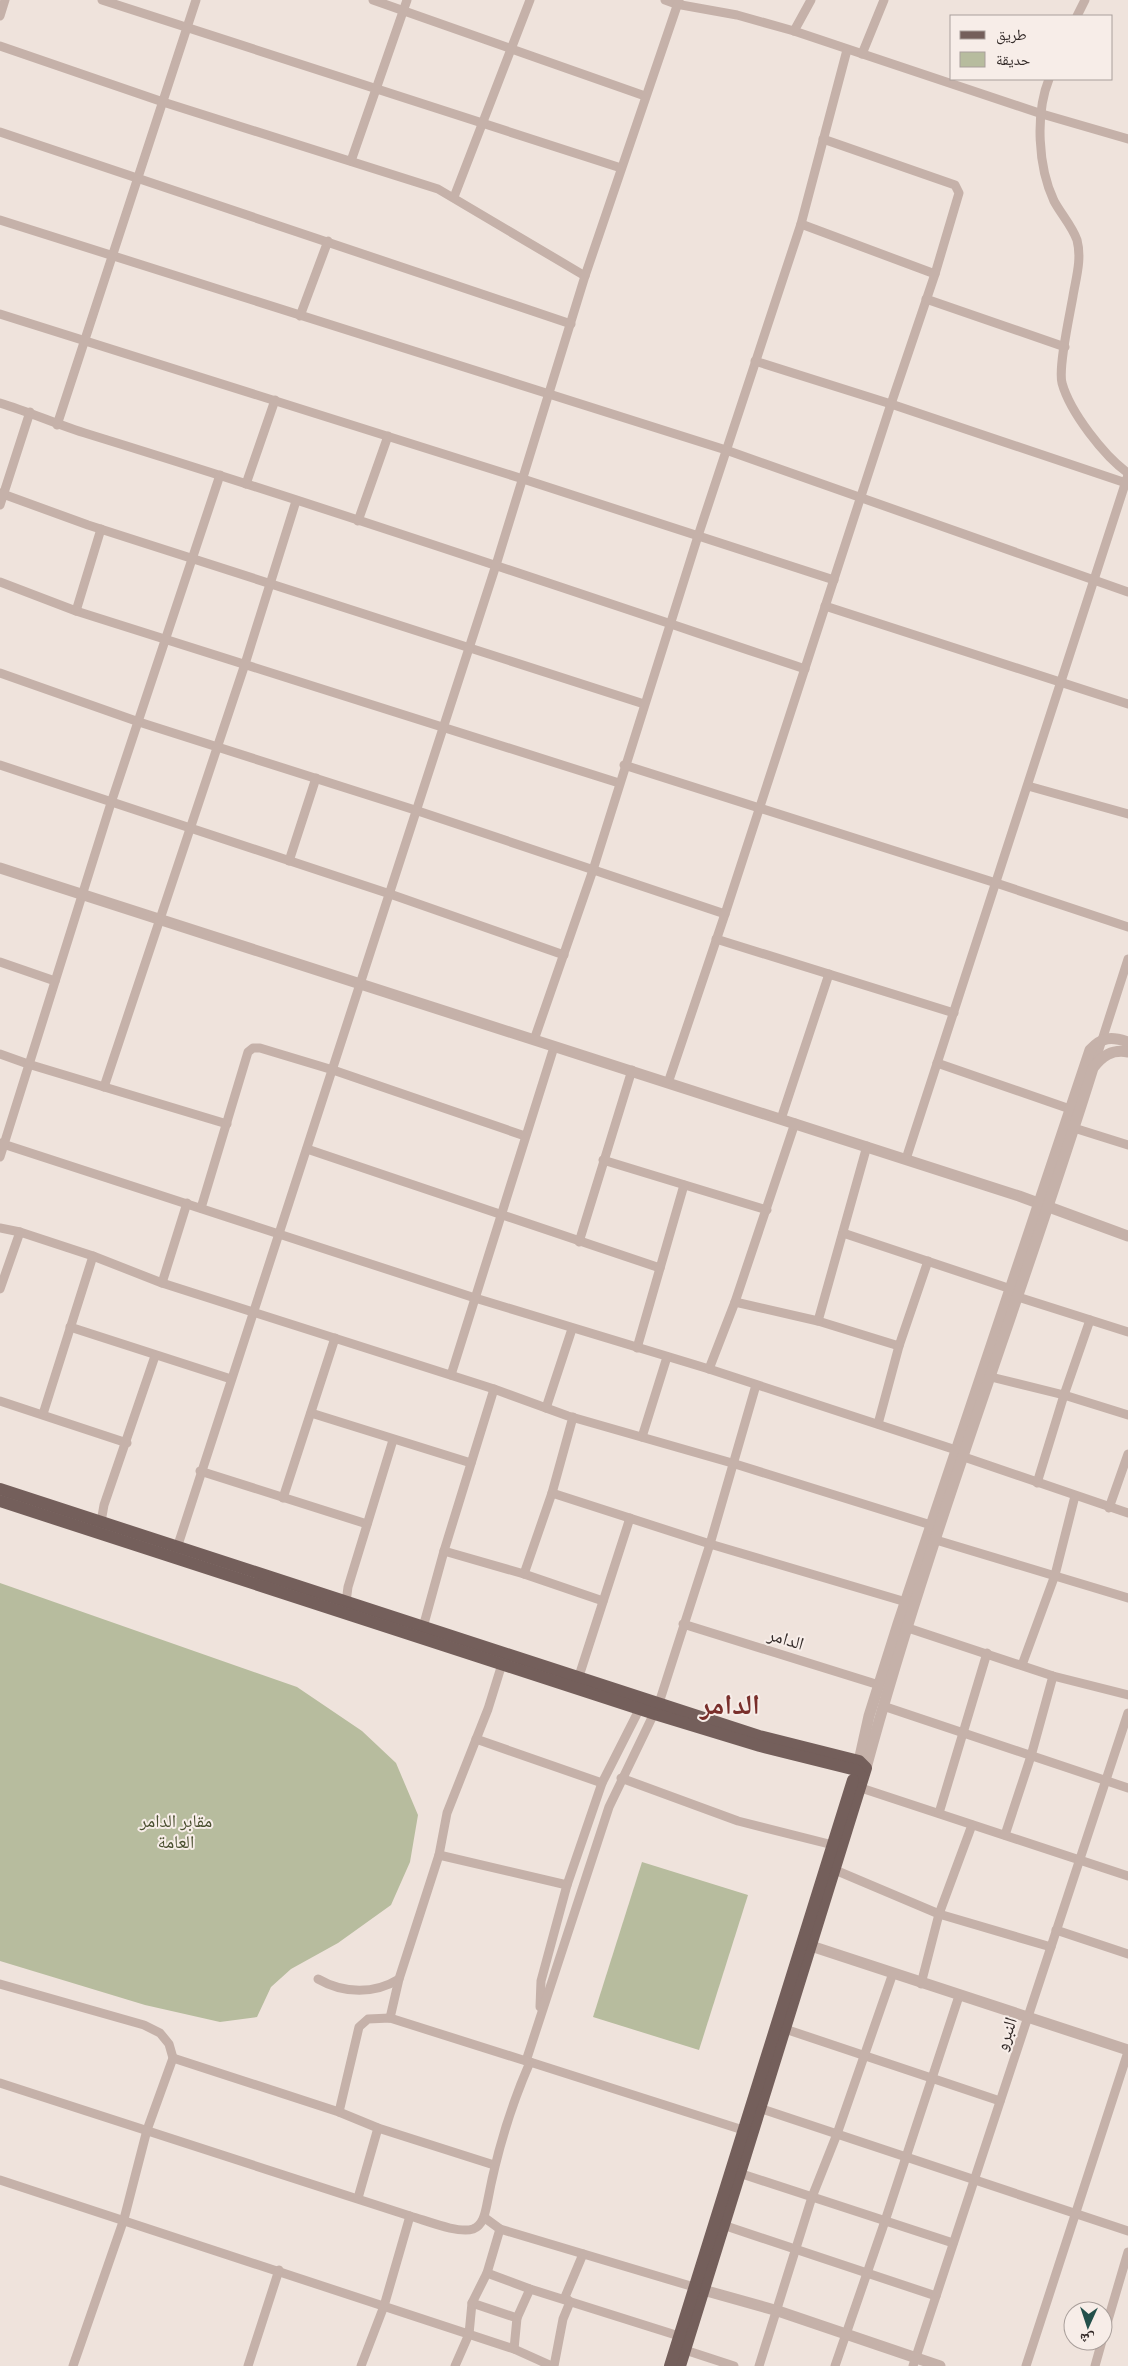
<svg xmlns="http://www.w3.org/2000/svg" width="1128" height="2366" viewBox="0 0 1128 2366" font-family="Overpass,'Noto Naskh Arabic',sans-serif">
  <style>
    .green { fill: #b7bc9e }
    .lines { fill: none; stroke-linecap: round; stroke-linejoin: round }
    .minor { stroke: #c5b1a9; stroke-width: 9 }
    .tertiary { stroke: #c5b1a9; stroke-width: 11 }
    .primary { stroke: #745f5b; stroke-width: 12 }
    .labels { text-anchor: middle; stroke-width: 4; stroke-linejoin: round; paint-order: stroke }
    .street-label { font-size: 18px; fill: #332a28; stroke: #f7ede8 }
    .park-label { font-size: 18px; fill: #494f2f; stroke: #f7ede8 }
    .town-label { font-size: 28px; font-weight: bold; fill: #792f2b; stroke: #f7ede8 }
  </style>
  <rect width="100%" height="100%" fill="#efe3dc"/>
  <g class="green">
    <polygon points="0,1583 297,1687 362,1731 396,1763 418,1815 410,1862 391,1905 338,1943 291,1969 271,1987 257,2017 220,2022 145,2005 0,1961"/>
    <polygon points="642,1862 748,1895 699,2050 593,2017"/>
  </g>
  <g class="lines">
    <g class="minor">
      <polyline points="102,0 621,168"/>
      <polyline points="373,0 645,96"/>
      <polyline points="665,0 676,4 737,15 794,31 1042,114 1128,139"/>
      <polyline points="0,16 5,0"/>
      <polyline points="1077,16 1085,0"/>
      <polyline points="794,31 811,0"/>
      <polyline points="0,46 163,102 438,189 585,276"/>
      <polyline points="862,54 884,0"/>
      <path d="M1049,79C1035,114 1038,167 1054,201C1061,214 1072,226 1077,240C1082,259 1076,278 1073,296C1070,314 1058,367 1062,383C1070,412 1104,456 1128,473"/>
      <polyline points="0,132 571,324"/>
      <polyline points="823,139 955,185 959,193 935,274"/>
      <polyline points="351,161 407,0"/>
      <polyline points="454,197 530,0"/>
      <polyline points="0,220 726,450 1128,592"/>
      <polyline points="926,299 1065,347"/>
      <polyline points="0,314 523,479 834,580"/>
      <polyline points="300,316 328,241"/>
      <polyline points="755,361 891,404 935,274 801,224"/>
      <path d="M0,403C30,412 58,425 88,434C328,508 566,589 805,669"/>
      <polyline points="57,425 196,0"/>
      <polyline points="246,484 275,400"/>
      <polyline points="0,493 88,525 644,704"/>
      <polyline points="0,505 30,412"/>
      <polyline points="358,521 388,436"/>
      <polyline points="0,582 76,611 619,783"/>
      <polyline points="825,606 1128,704"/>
      <polyline points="76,611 101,529"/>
      <polyline points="0,673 139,722 415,810 725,914 891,404 1126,483"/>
      <polyline points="0,765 390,894 564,955"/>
      <polyline points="624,765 996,883 1128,927"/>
      <polyline points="1028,786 1128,814"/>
      <polyline points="289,861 316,778"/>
      <polyline points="716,939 954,1013"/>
      <polyline points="0,962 55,981"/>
      <polyline points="534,1040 593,870 698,536 801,224 847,50"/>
      <polyline points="0,1054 28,1064 227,1124"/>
      <polyline points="937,1063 1070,1109"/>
      <polyline points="1094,1065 1128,959"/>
      <polyline points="668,1083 725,914"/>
      <polyline points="104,1087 245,664 296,501"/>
      <polyline points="781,1119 829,974"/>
      <polyline points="1074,1128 1128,1145"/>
      <polyline points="0,1143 475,1298 709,1369 956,1450"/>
      <polyline points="307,1149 660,1268"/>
      <polyline points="0,1157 111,803 220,475"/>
      <polyline points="906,1159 1128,475"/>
      <polyline points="603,1160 767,1210"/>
      <polyline points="201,1208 248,1052 253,1048 260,1048 333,1070 525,1136"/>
      <polyline points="0,1228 20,1232 93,1256 162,1283 494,1389 568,1416 732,1463 931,1525"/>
      <polyline points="843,1233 1011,1289"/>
      <polyline points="579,1242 632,1070"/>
      <polyline points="162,1283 187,1203"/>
      <polyline points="0,1289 20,1232"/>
      <polyline points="1018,1297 1128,1332"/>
      <polyline points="735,1302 818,1321 899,1346"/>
      <polyline points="818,1321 867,1146"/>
      <polyline points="70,1327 231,1379"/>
      <polyline points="637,1348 684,1185"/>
      <polyline points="709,1369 735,1302 795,1123"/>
      <polyline points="451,1375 554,1047"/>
      <polyline points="991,1377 1064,1395 1128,1415"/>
      <polyline points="0,1401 127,1443"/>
      <polyline points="546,1408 572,1329"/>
      <polyline points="311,1413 471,1463"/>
      <polyline points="43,1414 93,1256"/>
      <polyline points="878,1424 899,1346 928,1261"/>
      <polyline points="642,1437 667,1357"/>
      <polyline points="964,1457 1128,1513"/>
      <polyline points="200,1471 367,1524"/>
      <polyline points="1037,1483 1064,1395 1090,1320"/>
      <polyline points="552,1493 573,1417"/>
      <polyline points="283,1498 335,1338"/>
      <polyline points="1109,1508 1128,1454"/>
      <polyline points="101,1522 104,1505 155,1356"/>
      <polyline points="936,1540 1128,1598"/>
      <polyline points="176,1551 496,565 585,276 679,0"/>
      <polyline points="444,1551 524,1574 603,1601"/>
      <polyline points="524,1574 552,1493 710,1544 906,1602"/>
      <polyline points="346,1602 348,1587 393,1440"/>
      <polyline points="683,1624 879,1685"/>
      <polyline points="908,1628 1053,1676 1128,1695"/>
      <polyline points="422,1631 444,1551 494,1389"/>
      <polyline points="1022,1665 1055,1575 1075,1496"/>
      <polyline points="582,1679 580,1673 630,1518"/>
      <polyline points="883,1706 1128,1788"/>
      <polyline points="476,1739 602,1783"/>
      <polyline points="621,1778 738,1821 833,1845"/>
      <polyline points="855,1786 1128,1876"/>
      <polyline points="939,1813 987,1653"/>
      <polyline points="1005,1835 1031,1756 1053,1676"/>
      <polyline points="439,1855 567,1885 602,1783 642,1704"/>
      <polyline points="835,1870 939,1914 1051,1947"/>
      <polyline points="1056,1930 1128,1954"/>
      <path d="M318,1979C344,1994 375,1994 399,1979"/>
      <polyline points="0,1984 144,2025 160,2033 169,2044 173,2058 147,2130 124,2219 73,2366"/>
      <polyline points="921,1984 939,1914 972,1825"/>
      <polyline points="540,2007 541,1981 567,1885"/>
      <polyline points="390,2018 399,1979 439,1855 447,1813 488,1709 502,1664"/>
      <polyline points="785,2029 1000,2101"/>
      <polyline points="173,2058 339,2112 378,2128 494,2165"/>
      <polyline points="530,2062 743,2130"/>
      <path d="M0,2083L410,2216C425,2220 458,2234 473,2229C483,2225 485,2214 487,2204C496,2155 510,2108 530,2062L526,2061L609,1807L659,1703L710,1544L756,1385"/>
      <polyline points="759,2108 1128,2231"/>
      <polyline points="339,2112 359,2027 368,2019 390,2018 526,2061"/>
      <polyline points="739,2173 953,2243"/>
      <polyline points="0,2180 514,2349 552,2366"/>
      <polyline points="358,2198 378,2128"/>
      <polyline points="485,2218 500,2229 694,2287"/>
      <polyline points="723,2225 936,2296"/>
      <polyline points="487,2273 530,2289 679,2336"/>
      <polyline points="472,2303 517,2318"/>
      <polyline points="1103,2337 1128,2252"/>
      <polyline points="514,2349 517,2318 530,2289"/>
      <polyline points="685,2350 734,2366"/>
      <polyline points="248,2366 279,2270"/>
      <polyline points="361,2366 384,2306 410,2216"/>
      <polyline points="455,2366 469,2334 472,2303 487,2273 500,2229"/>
      <polyline points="554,2366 563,2319 570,2302 565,2297 583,2254"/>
      <polyline points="759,2366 812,2197 837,2134 893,1973"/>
      <polyline points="835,2366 885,2221 959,1996"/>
      <polyline points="913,2366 1128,1713"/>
      <polyline points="1026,2366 1128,2052"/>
      <polyline points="1095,2366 1102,2341"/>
    </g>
    <g class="tertiary">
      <polyline points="0,868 1019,1196 1128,1236"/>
      <path d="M859,1761L869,1716L898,1624L1090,1050C1102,1037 1111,1036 1128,1042"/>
      <path d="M866,1768C930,1532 1020,1302 1093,1068C1102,1056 1112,1049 1128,1052"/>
      <polyline points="811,1946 1128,2050"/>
      <polyline points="696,2288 778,2311 940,2366"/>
    </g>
    <g class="primary">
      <polyline points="0,1489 759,1736 859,1761 866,1768 680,2366"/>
      <polyline points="0,1501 655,1714 760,1746 856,1770 862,1777"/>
      <polyline points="670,2366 853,1780"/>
    </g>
  </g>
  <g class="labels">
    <g class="street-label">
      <text transform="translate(786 1639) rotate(17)" y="6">الدامر</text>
      <text transform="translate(1006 2034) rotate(-71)" y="6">النبرو</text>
    </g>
    <g class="park-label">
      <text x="176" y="1827">مقابر الدامر<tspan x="176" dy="21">العامة</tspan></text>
    </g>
    <g class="town-label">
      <text x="730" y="1714">الدامر</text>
    </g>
  </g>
  <rect x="950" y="15" width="162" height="65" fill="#f7ede8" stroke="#a99f9b"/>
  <rect x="960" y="31" width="25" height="8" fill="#745f5b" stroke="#a99f9b"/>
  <text x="996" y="40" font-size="15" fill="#332a28">طريق</text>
  <rect x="960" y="52" width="25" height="15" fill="#b7bc9e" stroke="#a99f9b"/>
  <text x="996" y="65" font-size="15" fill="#332a28">حديقة</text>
  <g transform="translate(1088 2326) rotate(183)"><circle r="24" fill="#f7ede8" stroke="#a99f9b"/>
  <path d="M0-4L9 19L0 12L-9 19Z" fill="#23504b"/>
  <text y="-8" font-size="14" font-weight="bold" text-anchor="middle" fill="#332a28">ش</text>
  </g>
</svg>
